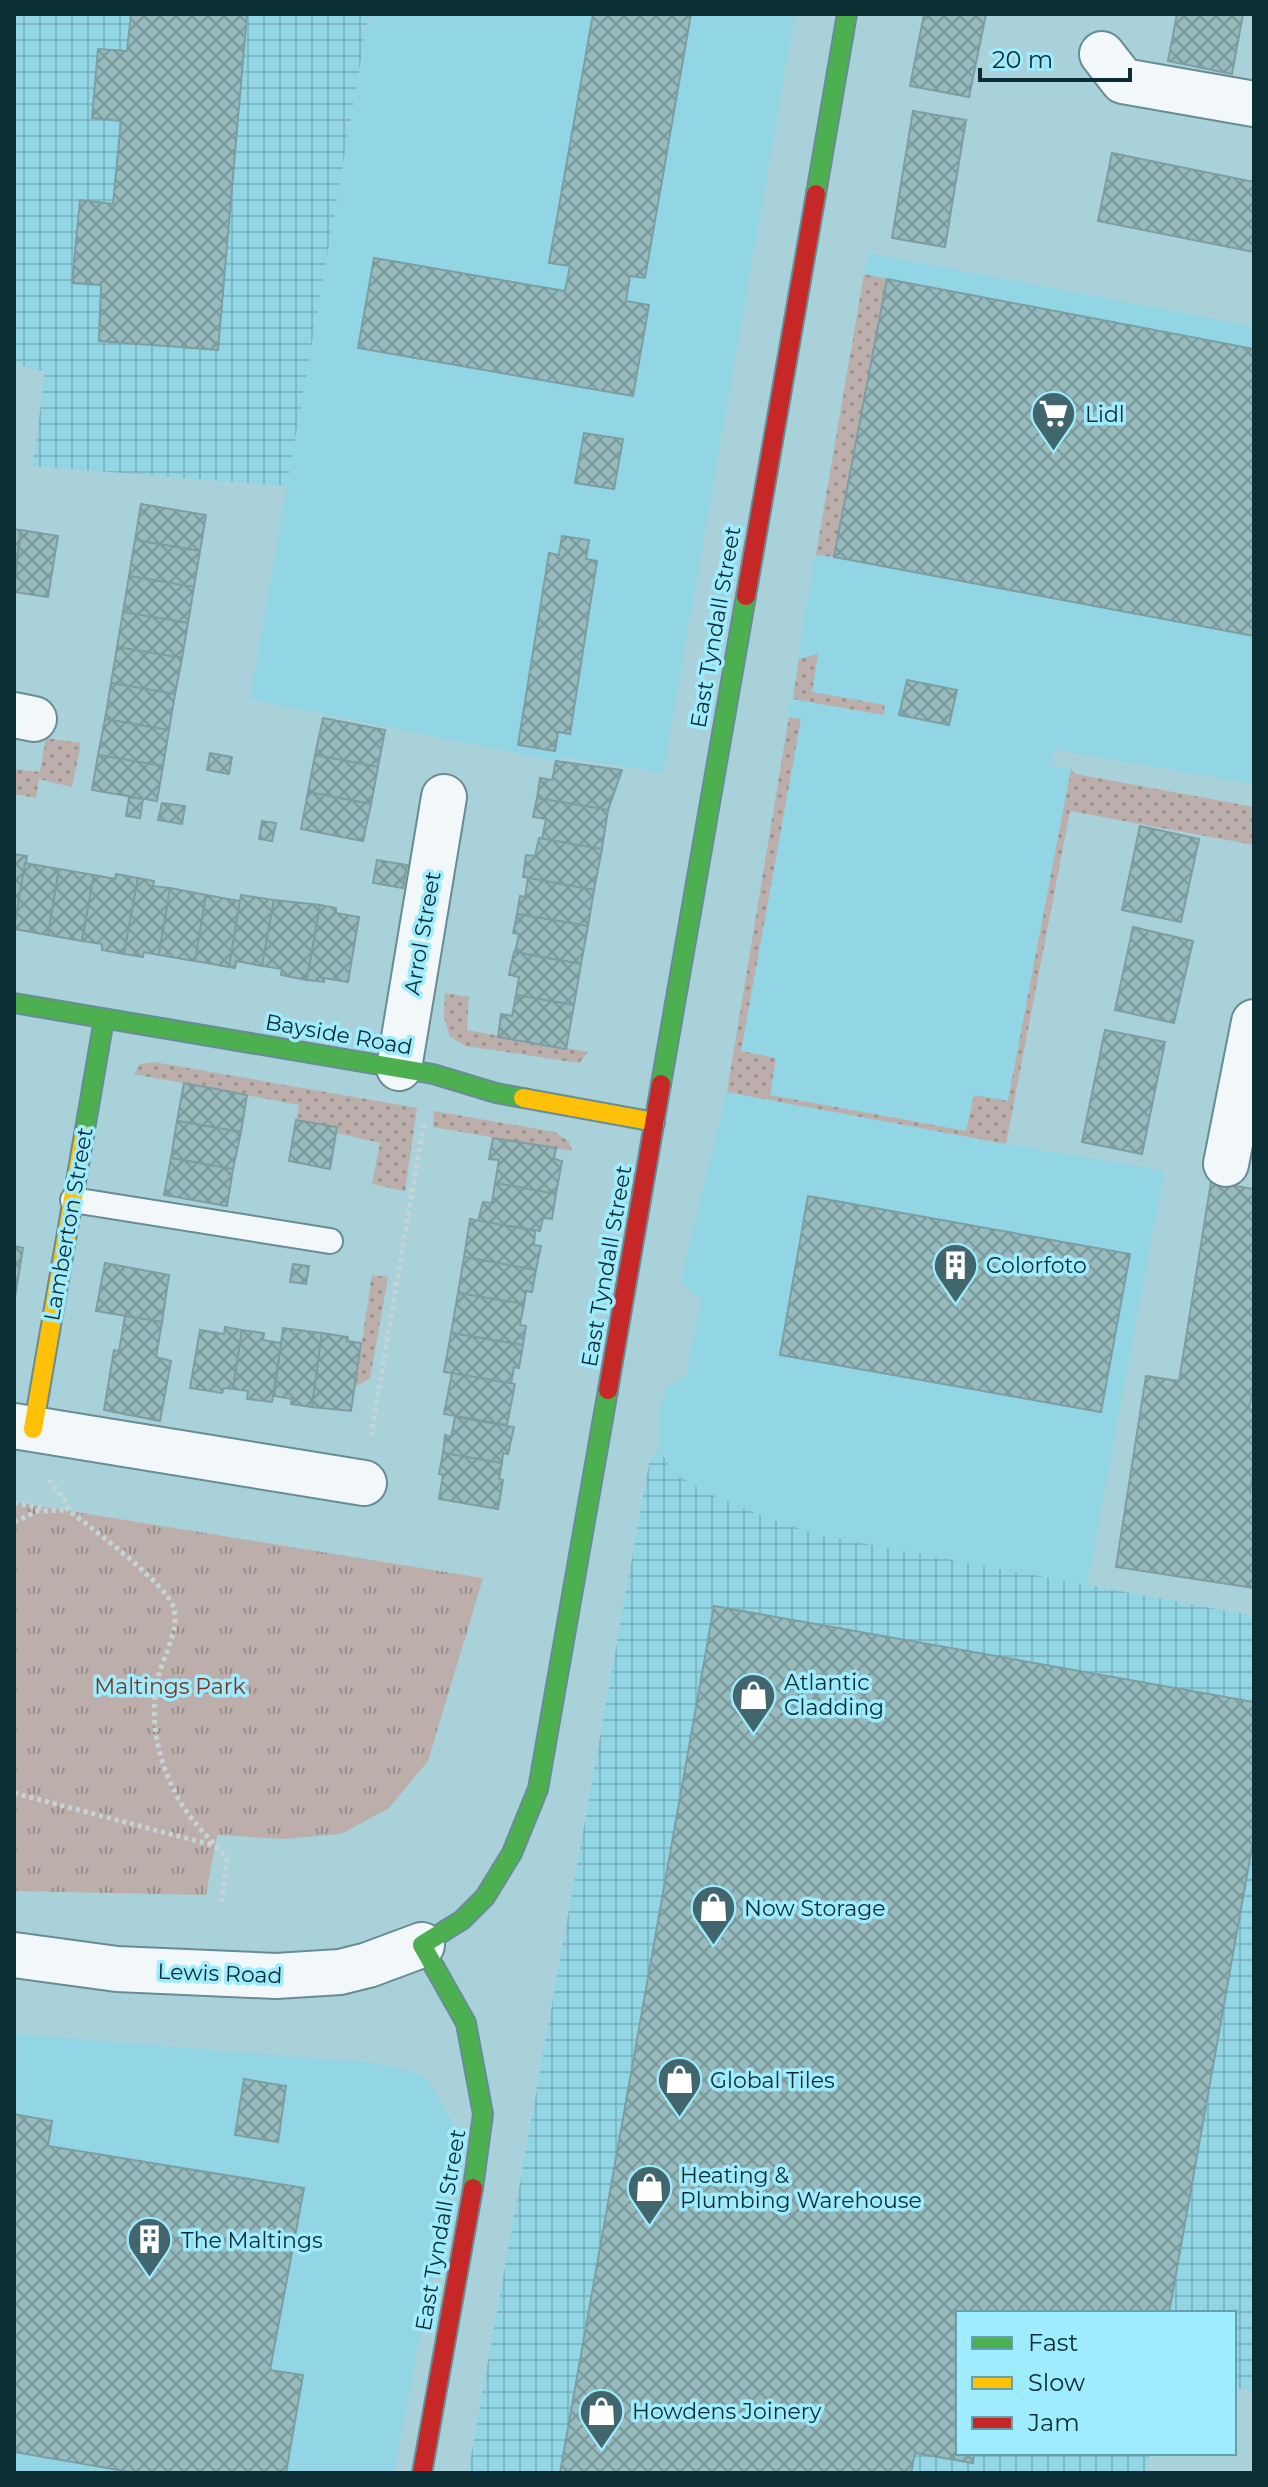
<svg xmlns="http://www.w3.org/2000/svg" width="1268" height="2487" viewBox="0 0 1268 2487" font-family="Montserrat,sans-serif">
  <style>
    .built { fill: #92d5e4 }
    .industrial { fill: url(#industrial-grid) }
    .grass { fill: url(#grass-dots) }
    .park { fill: url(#park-tufts) }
    .building { fill: url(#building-cross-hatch); stroke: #7c9ea2; stroke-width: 2 }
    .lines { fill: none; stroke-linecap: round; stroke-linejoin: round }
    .lane-casing { stroke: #698c94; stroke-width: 28 }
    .street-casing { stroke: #698c94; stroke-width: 48 }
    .fast-casing { stroke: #698c94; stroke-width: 22 }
    .slow-casing { stroke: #698c94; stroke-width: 22 }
    .jam-casing { stroke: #698c94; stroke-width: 22 }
    .path { stroke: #c7d4d7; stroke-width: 5; stroke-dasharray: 4 4; stroke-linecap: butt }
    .lane { stroke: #f2f8f9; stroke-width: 24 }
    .street { stroke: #f2f8f9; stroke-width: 44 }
    .fast { stroke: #4caf50; stroke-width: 18 }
    .slow { stroke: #ffc107; stroke-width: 18 }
    .jam { stroke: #c62828; stroke-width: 18 }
    .labels { text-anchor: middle; stroke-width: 7; stroke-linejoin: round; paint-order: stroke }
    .poi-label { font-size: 22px; fill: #0b2d34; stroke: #9fecfe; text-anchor: start }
    .street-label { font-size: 22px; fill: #0b2d34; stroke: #9fecfe }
    .park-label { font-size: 22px; fill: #813423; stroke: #9fecfe }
  </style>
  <defs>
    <pattern id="industrial-grid" width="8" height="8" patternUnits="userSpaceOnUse" patternTransform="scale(2)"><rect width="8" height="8" fill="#92d5e4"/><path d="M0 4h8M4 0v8" fill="none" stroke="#7db7c4"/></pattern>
    <pattern id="grass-dots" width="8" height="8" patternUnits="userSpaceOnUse" patternTransform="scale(2)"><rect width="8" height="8" fill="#bbaeab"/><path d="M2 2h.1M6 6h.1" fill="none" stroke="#968e8c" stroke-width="1.8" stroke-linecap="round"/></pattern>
    <pattern id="park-tufts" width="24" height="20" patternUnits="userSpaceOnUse" patternTransform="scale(2)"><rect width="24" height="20" fill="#bbaeab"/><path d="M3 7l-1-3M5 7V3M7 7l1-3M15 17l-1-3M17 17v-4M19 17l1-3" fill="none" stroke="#968e8c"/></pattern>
    <pattern id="building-cross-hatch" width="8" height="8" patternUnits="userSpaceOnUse" patternTransform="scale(2)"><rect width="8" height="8" fill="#97babd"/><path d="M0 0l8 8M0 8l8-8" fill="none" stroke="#79989a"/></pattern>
  </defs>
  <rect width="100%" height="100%" fill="#a8d1da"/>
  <g class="built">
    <polygon points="370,14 795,14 663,773 562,756 560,761 556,761 250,699"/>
    <polygon points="868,253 1254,327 1254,784 1053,749 1050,765 1071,769 1076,774 1006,1144 1164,1171 1087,1586 818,1535 765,1517 708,1493 673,1473 659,1448 659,1416 666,1388 686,1377 701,1300 681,1281 727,1092 811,579"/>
    <polygon points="14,2034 371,2063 409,2070 428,2081 450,2118 455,2138 454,2156 394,2473 14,2473"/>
  </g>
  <g class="industrial">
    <polygon points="14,14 369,14 287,486 33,466 45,372 14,363"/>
    <polygon points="659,1448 673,1473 708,1493 765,1517 818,1535 1254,1616 1254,2392 1234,2388 1234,2313 958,2313 958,2453 1150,2453 1146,2473 468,2473 649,1464"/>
  </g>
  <g class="grass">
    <polygon points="864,274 887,279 834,557 816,555"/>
    <polygon points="818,654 812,692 885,705 883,715 793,699 799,659"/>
    <polygon points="789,717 801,719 741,1051 776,1058 770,1095 966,1131 974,1095 1008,1101 1071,769 1076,774 1254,807 1254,845 1070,811 1006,1144 727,1092"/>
    <polygon points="46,738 81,743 72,787 39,779 36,798 14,794 14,769 40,772"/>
    <polygon points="445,993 469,997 467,1030 588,1052 579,1063 466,1046 450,1037 444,1017"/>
    <polygon points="154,1062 417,1108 405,1191 372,1184 380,1143 336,1133 337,1127 296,1120 299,1105 134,1074 140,1064"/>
    <polygon points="434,1111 555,1132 569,1142 572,1151 433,1127"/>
    <polygon points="372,1275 388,1277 370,1378 355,1387"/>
  </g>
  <polygon class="park" points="14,1502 483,1578 428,1761 389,1808 341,1834 283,1839 217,1835 206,1895 14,1891"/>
  <g class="building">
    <polygon points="131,14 247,14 218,350 99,341 101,285 72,283 80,200 113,204 121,121 92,118 98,49 127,51"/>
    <polygon points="593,14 691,14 645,278 630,276 626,301 649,305 633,396 358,348 374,258 565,291 570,266 549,263"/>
    <polygon points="924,14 986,14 969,97 910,86"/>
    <polygon points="1177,14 1243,14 1232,74 1168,61"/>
    <polygon points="913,111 966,120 945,247 892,238"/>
    <polygon points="1112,153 1254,182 1254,252 1098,221"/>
    <polygon points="887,279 1254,349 1254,636 834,557"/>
    <polygon points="584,433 623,439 614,489 575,483"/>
    <polygon points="141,504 206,515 200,551 135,540"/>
    <polygon points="14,529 21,530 14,575"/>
    <polygon points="21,530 58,536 48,597 14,592"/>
    <polygon points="562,536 589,540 586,559 597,561 570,734 558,732 555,751 518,745 549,553 559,555"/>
    <polygon points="135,540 200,551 194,587 129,576"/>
    <polygon points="129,576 194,587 188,623 123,612"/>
    <polygon points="123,612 188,623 182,658 117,647"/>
    <polygon points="117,647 182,658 175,694 111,683"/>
    <polygon points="907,680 957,690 949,725 899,715"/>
    <polygon points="111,683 175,694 169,730 105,719"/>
    <polygon points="323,718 385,730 378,767 315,755"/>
    <polygon points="105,719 169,730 163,766 98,755"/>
    <polygon points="210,753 232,757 229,774 207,770"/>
    <polygon points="98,755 163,766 157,801 92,790"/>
    <polygon points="315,755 378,767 371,804 308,792"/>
    <polygon points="556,761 622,770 608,810 537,798 540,778 552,780"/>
    <polygon points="308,792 371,804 363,841 301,829"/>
    <polygon points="129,797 143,799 140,818 126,816"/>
    <polygon points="537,798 608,810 602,849 542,839 546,819 533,817"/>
    <polygon points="162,803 185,806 182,824 158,820"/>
    <polygon points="262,821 276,823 272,841 259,839"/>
    <polygon points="1140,826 1199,839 1181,922 1122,910"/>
    <polygon points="539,838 602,849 594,890 523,877 526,855 535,856"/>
    <polygon points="14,854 27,856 15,924 14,924"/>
    <polygon points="377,860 407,865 403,888 373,883"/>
    <polygon points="25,863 59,869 48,935 14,929"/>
    <polygon points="59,869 94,875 82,941 48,935"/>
    <polygon points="116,874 138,878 124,954 102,950 102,944 82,941 94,875 115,879"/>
    <polygon points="138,878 154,881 153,886 170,888 159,955 144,952 143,957 124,954"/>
    <polygon points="528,878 594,890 588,926 517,914 520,896 525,897"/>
    <polygon points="170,888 206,895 195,961 159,955"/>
    <polygon points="206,895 240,901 229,967 195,961"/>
    <polygon points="241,895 274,900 262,966 236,961 235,968 229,967"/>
    <polygon points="274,900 320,905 307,980 281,975 282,969 262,966"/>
    <polygon points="320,905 336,908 336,913 359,917 348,982 324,978 324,982 307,980"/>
    <polygon points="517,914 588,926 581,964 515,952 519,934 513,933"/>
    <polygon points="1133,927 1193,941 1174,1023 1115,1010"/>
    <polygon points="514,952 581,964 574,1005 516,995 519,977 509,975"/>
    <polygon points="516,995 574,1005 566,1049 498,1037 501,1014 512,1016"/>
    <polygon points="1105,1030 1165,1042 1142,1154 1082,1142"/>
    <polygon points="184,1083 247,1095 241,1132 177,1121"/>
    <polygon points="296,1120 337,1127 330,1169 289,1161"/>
    <polygon points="177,1121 241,1132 233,1169 171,1158"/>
    <polygon points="493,1138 556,1148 554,1159 562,1161 556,1194 495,1183 499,1160 489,1159"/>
    <polygon points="171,1158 233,1169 227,1206 164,1195"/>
    <polygon points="1211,1182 1254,1189 1254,1387 1249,1409 1254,1410 1254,1469 1250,1492 1254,1493 1254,1588 1116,1567 1146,1376 1179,1381"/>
    <polygon points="495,1183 556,1194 552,1219 543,1218 540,1231 478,1221 483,1202 492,1203"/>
    <polygon points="808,1196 1130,1254 1101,1412 780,1355"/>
    <polygon points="470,1219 535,1231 534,1245 541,1246 536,1270 464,1257"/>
    <polygon points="14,1246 23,1248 14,1303"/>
    <polygon points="464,1257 536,1270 532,1292 526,1291 524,1304 458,1293"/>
    <polygon points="105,1263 169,1275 162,1322 96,1311"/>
    <polygon points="293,1264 309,1266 306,1284 290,1282"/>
    <polygon points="458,1293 524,1304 520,1325 526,1326 523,1345 451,1333"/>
    <polygon points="125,1316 162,1322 156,1357 171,1361 160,1421 104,1410 114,1350 119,1351"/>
    <polygon points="225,1327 242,1330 233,1389 224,1388 222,1393 190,1388 200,1330 224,1334"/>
    <polygon points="283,1328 322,1333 312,1407 291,1404 292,1399 274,1396"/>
    <polygon points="242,1330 264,1333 263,1340 281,1343 272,1402 247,1399 248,1391 233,1389"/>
    <polygon points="322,1333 348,1337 347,1341 361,1343 351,1411 312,1407"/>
    <polygon points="451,1333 523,1345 519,1368 514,1367 511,1384 444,1372"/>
    <polygon points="452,1373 515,1384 507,1425 444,1414"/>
    <polygon points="455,1417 514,1427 508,1454 503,1453 502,1463 443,1453 445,1435 451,1437"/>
    <polygon points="443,1453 502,1463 499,1479 503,1480 498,1509 439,1499 443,1475 439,1474"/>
    <polygon points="714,1606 1254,1702 1254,1836 1169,2313 958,2313 958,2453 974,2453 973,2463 915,2453 911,2473 560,2473"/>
    <polygon points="244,2079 286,2086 278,2142 235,2135"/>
    <polygon points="14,2114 52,2121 48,2146 304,2188 270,2370 303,2375 286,2473 136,2473 14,2452"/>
  </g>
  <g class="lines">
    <defs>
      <polyline id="lane" points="73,1200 330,1241"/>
      <g id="street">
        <polyline points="1102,54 1123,81 1254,104"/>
        <polyline points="14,715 34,719"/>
        <polyline points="399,1068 444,797"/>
        <polyline points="1226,1164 1254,1022"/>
        <polyline points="14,1426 364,1483"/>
        <polyline points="14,1955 117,1969 276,1976 340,1972 368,1965 422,1945"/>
      </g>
      <g id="fast">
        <polyline points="816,194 847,14"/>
        <polyline points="14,1003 433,1074 496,1093 523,1098"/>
        <polyline points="661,1084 746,596"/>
        <polyline points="84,1135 104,1019"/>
        <polyline points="473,2188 483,2114 466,2023 422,1945 462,1920 485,1897 512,1853 538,1789 608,1390"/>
      </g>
      <g id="slow">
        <polyline points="523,1098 655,1122"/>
        <polyline points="33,1429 84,1135"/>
      </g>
      <g id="jam">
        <polyline points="746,596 816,194"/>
        <polyline points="608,1390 661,1084"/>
        <polyline points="422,2473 473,2188"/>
      </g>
    </defs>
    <use href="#lane" class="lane-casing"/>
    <use href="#street" class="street-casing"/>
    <use href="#fast" class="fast-casing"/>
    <use href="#slow" class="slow-casing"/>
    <use href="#jam" class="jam-casing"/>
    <g class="path">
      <polyline points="371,1436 424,1122"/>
      <path d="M49,1480L64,1499L68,1510C90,1527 169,1585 174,1609C179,1629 165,1654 159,1674C147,1719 159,1769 184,1808C196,1826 213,1842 227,1859L221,1905"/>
      <polyline points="14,1503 46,1509"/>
      <polyline points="14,1522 38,1511 68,1510"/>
      <polyline points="14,1793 216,1846"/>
    </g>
    <use href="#lane" class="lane"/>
    <use href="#street" class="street"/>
    <use href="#fast" class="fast"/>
    <use href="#slow" class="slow"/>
    <use href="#jam" class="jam"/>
  </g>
  <defs>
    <symbol id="supermarket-pin" viewBox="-11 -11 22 30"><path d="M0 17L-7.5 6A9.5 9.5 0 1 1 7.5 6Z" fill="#42666e" stroke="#9fecfe"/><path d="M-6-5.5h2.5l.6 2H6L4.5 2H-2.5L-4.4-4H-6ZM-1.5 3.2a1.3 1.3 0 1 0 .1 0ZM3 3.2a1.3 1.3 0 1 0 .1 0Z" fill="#fff"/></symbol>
    <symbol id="building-pin" viewBox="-11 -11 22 30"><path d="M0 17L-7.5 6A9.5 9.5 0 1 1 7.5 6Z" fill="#42666e" stroke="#9fecfe"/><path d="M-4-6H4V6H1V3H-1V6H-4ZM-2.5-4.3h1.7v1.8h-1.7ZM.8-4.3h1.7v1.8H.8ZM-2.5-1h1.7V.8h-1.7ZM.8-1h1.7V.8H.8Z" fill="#fff"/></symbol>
    <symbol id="shop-pin" viewBox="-11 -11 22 30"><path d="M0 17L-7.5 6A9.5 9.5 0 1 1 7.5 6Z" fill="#42666e" stroke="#9fecfe"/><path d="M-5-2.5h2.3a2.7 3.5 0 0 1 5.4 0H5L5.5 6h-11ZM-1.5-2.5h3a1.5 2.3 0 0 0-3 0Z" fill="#fff"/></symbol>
  </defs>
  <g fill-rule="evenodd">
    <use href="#supermarket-pin" x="1028" y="388" width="51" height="69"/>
    <use href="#building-pin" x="930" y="1240" width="51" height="69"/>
    <use href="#shop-pin" x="728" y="1670" width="51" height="69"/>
    <use href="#shop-pin" x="688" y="1882" width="51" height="69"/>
    <use href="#shop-pin" x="654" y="2054" width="51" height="69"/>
    <use href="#shop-pin" x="624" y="2162" width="51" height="69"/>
    <use href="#building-pin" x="124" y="2214" width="51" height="69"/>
    <use href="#shop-pin" x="576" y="2386" width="51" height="69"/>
  </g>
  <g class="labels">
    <g class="poi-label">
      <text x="1085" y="422">Lidl</text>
      <text x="986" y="1273">Colorfoto</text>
      <text x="784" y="1690">Atlantic<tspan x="784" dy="25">Cladding</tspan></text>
      <text x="744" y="1916">Now Storage</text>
      <text x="710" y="2088">Global Tiles</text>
      <text x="680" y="2183">Heating &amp;<tspan x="680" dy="25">Plumbing Warehouse</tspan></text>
      <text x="181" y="2248">The Maltings</text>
      <text x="632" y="2419">Howdens Joinery</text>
    </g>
    <g class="street-label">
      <text transform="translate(715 627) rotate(-80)" y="8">East Tyndall Street</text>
      <text transform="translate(422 933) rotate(-80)" y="8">Arrol Street</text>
      <text transform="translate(339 1034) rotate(10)" y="8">Bayside Road</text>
      <text transform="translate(68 1224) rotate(-80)" y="8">Lamberton Street</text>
      <text transform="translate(606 1266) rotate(-80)" y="8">East Tyndall Street</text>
      <text transform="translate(220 1973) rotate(2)" y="8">Lewis Road</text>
      <text transform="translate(440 2230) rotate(-80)" y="8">East Tyndall Street</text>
    </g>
    <g class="park-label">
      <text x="170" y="1694">Maltings Park</text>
    </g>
  </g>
  <rect width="1268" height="2487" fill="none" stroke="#0b2d34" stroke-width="32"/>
  <rect x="956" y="2311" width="280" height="144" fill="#9fecfe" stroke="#64a0ad" stroke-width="2"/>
  <rect x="972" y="2337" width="40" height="12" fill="#4caf50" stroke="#64a0ad" stroke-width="2"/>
  <text x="1028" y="2351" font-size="24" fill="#0b2d34">Fast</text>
  <rect x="972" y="2377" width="40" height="12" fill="#ffc107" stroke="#64a0ad" stroke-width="2"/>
  <text x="1028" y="2391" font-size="24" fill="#0b2d34">Slow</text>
  <rect x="972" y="2417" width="40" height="12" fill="#c62828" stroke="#64a0ad" stroke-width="2"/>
  <text x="1028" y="2431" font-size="24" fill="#0b2d34">Jam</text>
  <path d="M980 68v12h150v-12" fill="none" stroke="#0b2d34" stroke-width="4"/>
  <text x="992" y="68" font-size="24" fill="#0b2d34" stroke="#9fecfe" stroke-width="6" paint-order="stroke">20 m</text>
</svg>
